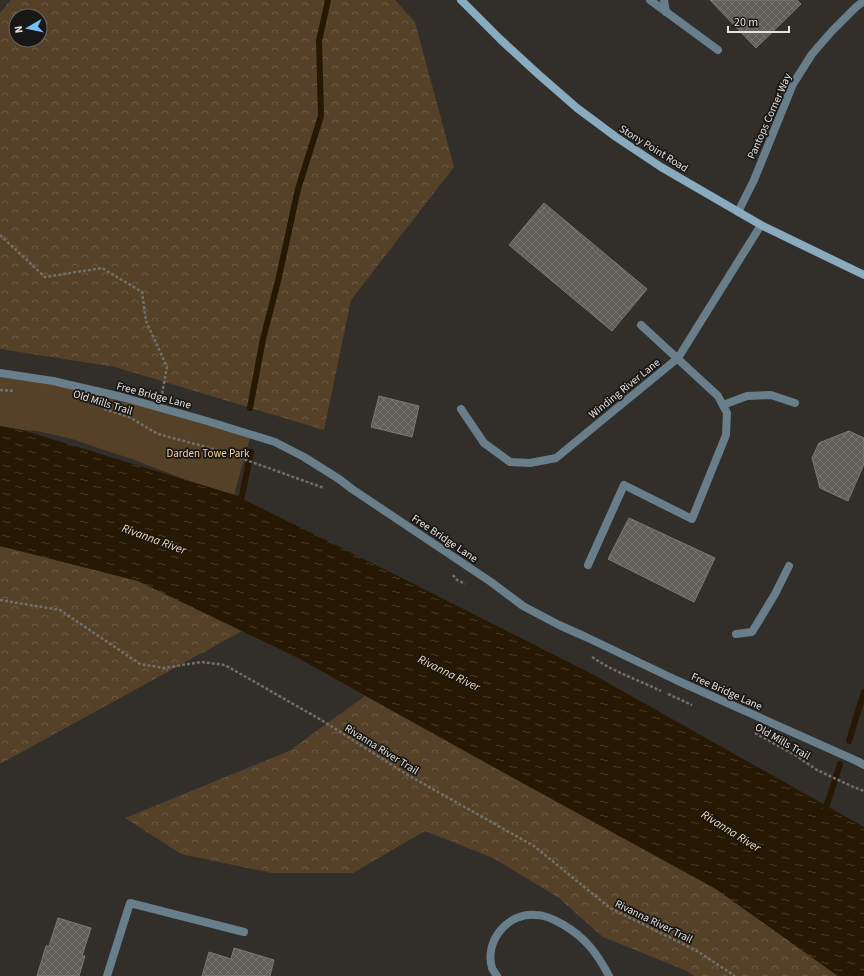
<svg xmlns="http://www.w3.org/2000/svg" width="864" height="976" viewBox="0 0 864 976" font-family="'Source Sans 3',sans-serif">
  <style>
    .forest { fill: url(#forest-crowns); fill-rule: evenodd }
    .park { fill: #544127 }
    .water { fill: url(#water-ripples) }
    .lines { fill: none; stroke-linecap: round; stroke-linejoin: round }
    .stream { stroke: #271803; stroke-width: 6 }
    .building { fill: url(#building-cross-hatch); stroke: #7d7973 }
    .path { stroke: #726f6b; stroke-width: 2.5; stroke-dasharray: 3 2; stroke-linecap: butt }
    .service { stroke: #697e8b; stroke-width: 8 }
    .pedestrian { stroke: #697e8b; stroke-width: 8 }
    .minor { stroke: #697e8b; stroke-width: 8 }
    .secondary { stroke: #89abc0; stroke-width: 8 }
    .labels { text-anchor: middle; stroke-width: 3.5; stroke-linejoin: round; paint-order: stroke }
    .street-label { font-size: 11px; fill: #e5e2df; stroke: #191715 }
    .park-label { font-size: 11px; fill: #f8d09d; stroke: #191715 }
    .water-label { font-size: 12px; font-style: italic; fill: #f7dab3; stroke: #191715 }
  </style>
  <defs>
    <pattern id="forest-crowns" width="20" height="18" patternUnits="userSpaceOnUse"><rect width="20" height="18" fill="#544127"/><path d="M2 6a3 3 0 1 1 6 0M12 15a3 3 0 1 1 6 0" fill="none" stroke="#6c5c46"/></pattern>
    <pattern id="water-ripples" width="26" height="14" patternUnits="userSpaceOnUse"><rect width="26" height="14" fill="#271803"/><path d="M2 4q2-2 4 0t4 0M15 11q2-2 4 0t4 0" fill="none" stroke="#463927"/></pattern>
    <pattern id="building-cross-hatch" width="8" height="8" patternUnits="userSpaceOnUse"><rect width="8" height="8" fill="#615d58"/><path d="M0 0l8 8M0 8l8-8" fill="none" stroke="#787470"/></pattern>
  </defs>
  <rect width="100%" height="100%" fill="#322e2a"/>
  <g class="forest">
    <path d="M11,0H395L415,22L454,167L351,300L324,430L115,367L0,349V13ZM16,16H40V40H16Z"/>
    <polygon points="0,546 138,581 242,631 0,764"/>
    <polygon points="365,696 499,770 716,889 838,976 694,976 687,971 603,937 559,898 493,858 425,831 353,873 272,873 181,854 125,818 289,751"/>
  </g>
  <polygon class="park" points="0,374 103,392 251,434 234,495 197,484 129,458 101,449 72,439 37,431 0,429"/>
  <polygon class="water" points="0,426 22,430 235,495 408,581 594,675 864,827 864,976 838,976 716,889 499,770 298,658 138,581 0,546"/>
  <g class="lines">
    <g class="stream">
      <polyline points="250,408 263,339 278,281 298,189 321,116 319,41 328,0"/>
      <polyline points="240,505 251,452"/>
      <polyline points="849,741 864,692"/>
      <polyline points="824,814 840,764"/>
    </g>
  </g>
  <g class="building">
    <polygon points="710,0 797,0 801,4 756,48"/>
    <polygon points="544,203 647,289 612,331 509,245"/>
    <polygon points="379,396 419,406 412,437 371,427"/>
    <polygon points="849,431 864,438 864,464 848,501 820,488 812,458 819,443"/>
    <polygon points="629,518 715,558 694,602 608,559"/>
    <polygon points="58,918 91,928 82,956 85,956 79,976 37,976 46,946 49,946"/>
    <polygon points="234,948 274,960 270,976 202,976 209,952 231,959"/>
  </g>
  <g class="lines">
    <g class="path">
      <polyline points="0,235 45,277 102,268 142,292 146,321 167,367 162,394"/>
      <polyline points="0,390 15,391"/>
      <polyline points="104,409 129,417 158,434 221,451 324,488"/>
      <polyline points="453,575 457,580 465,584"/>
      <polyline points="0,600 60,610 140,664 164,668 201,662 225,665 323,721 406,774 534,846 610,908 697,951 735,976"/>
      <path d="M592,657C614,672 638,680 661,691"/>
      <polyline points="668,694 692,705"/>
      <polyline points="755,733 795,755 817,770 851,786 864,791"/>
    </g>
    <g class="service">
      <polyline points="650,0 718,50"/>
      <polyline points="664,0 666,12"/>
      <polyline points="723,405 747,396 771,395 795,403"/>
      <polyline points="588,565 624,485 692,519 726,435 727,413 718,396 641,325"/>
      <polyline points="736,634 752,632 775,594 789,566"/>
      <polyline points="107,976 130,903 244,932"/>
      <path d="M497,976C495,973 493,970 492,968C484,941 508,912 536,915C545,915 555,920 562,924C585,937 597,953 609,976"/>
    </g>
    <polyline class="pedestrian" points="0,373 53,381 122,397 207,421 275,442 304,457 339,479 352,489 491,582 523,606 559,625 586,637 676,680 859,762"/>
    <g class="minor">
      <polyline points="738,212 754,180 793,84 812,54 832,31 856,7 864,1"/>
      <polyline points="461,409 484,443 510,462 530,463 556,458 678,358 761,225"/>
      <polyline points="859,762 864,765"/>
    </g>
    <polyline class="secondary" points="461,0 500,39 538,74 577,108 616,137 661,167 761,225 864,275"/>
  </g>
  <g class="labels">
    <g class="street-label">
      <text transform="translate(769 116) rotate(-66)" y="4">Pantops Corner Way</text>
      <text transform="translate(654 148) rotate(32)" y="4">Stony Point Road</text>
      <text transform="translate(624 388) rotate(-39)" y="4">Winding River Lane</text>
      <text transform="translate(154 395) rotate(15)" y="4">Free Bridge Lane</text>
      <text transform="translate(103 402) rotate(17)" y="4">Old Mills Trail</text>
      <text transform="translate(445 538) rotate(34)" y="4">Free Bridge Lane</text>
      <text transform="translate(727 691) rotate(24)" y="4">Free Bridge Lane</text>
      <text transform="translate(783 741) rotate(30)" y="4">Old Mills Trail</text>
      <text transform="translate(382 749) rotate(32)" y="4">Rivanna River Trail</text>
      <text transform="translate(654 921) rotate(26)" y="4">Rivanna River Trail</text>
    </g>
    <g class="park-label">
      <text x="208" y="457">Darden Towe Park</text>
    </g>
    <g class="water-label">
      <text transform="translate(154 539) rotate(20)" y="4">Rivanna River</text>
      <text transform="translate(449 673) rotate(26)" y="4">Rivanna River</text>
      <text transform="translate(731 831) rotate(32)" y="4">Rivanna River</text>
    </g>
  </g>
  <g transform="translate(28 28) rotate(261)"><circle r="19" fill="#191715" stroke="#6b6866"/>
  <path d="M0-3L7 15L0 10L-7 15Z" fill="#6dc2f3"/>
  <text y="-6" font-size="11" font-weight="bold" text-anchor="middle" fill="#e5e2df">N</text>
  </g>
  <path d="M728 26v6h61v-6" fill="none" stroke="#e5e2df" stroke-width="2"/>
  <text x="734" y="26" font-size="12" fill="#e5e2df" stroke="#191715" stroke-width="3" paint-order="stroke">20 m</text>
</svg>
